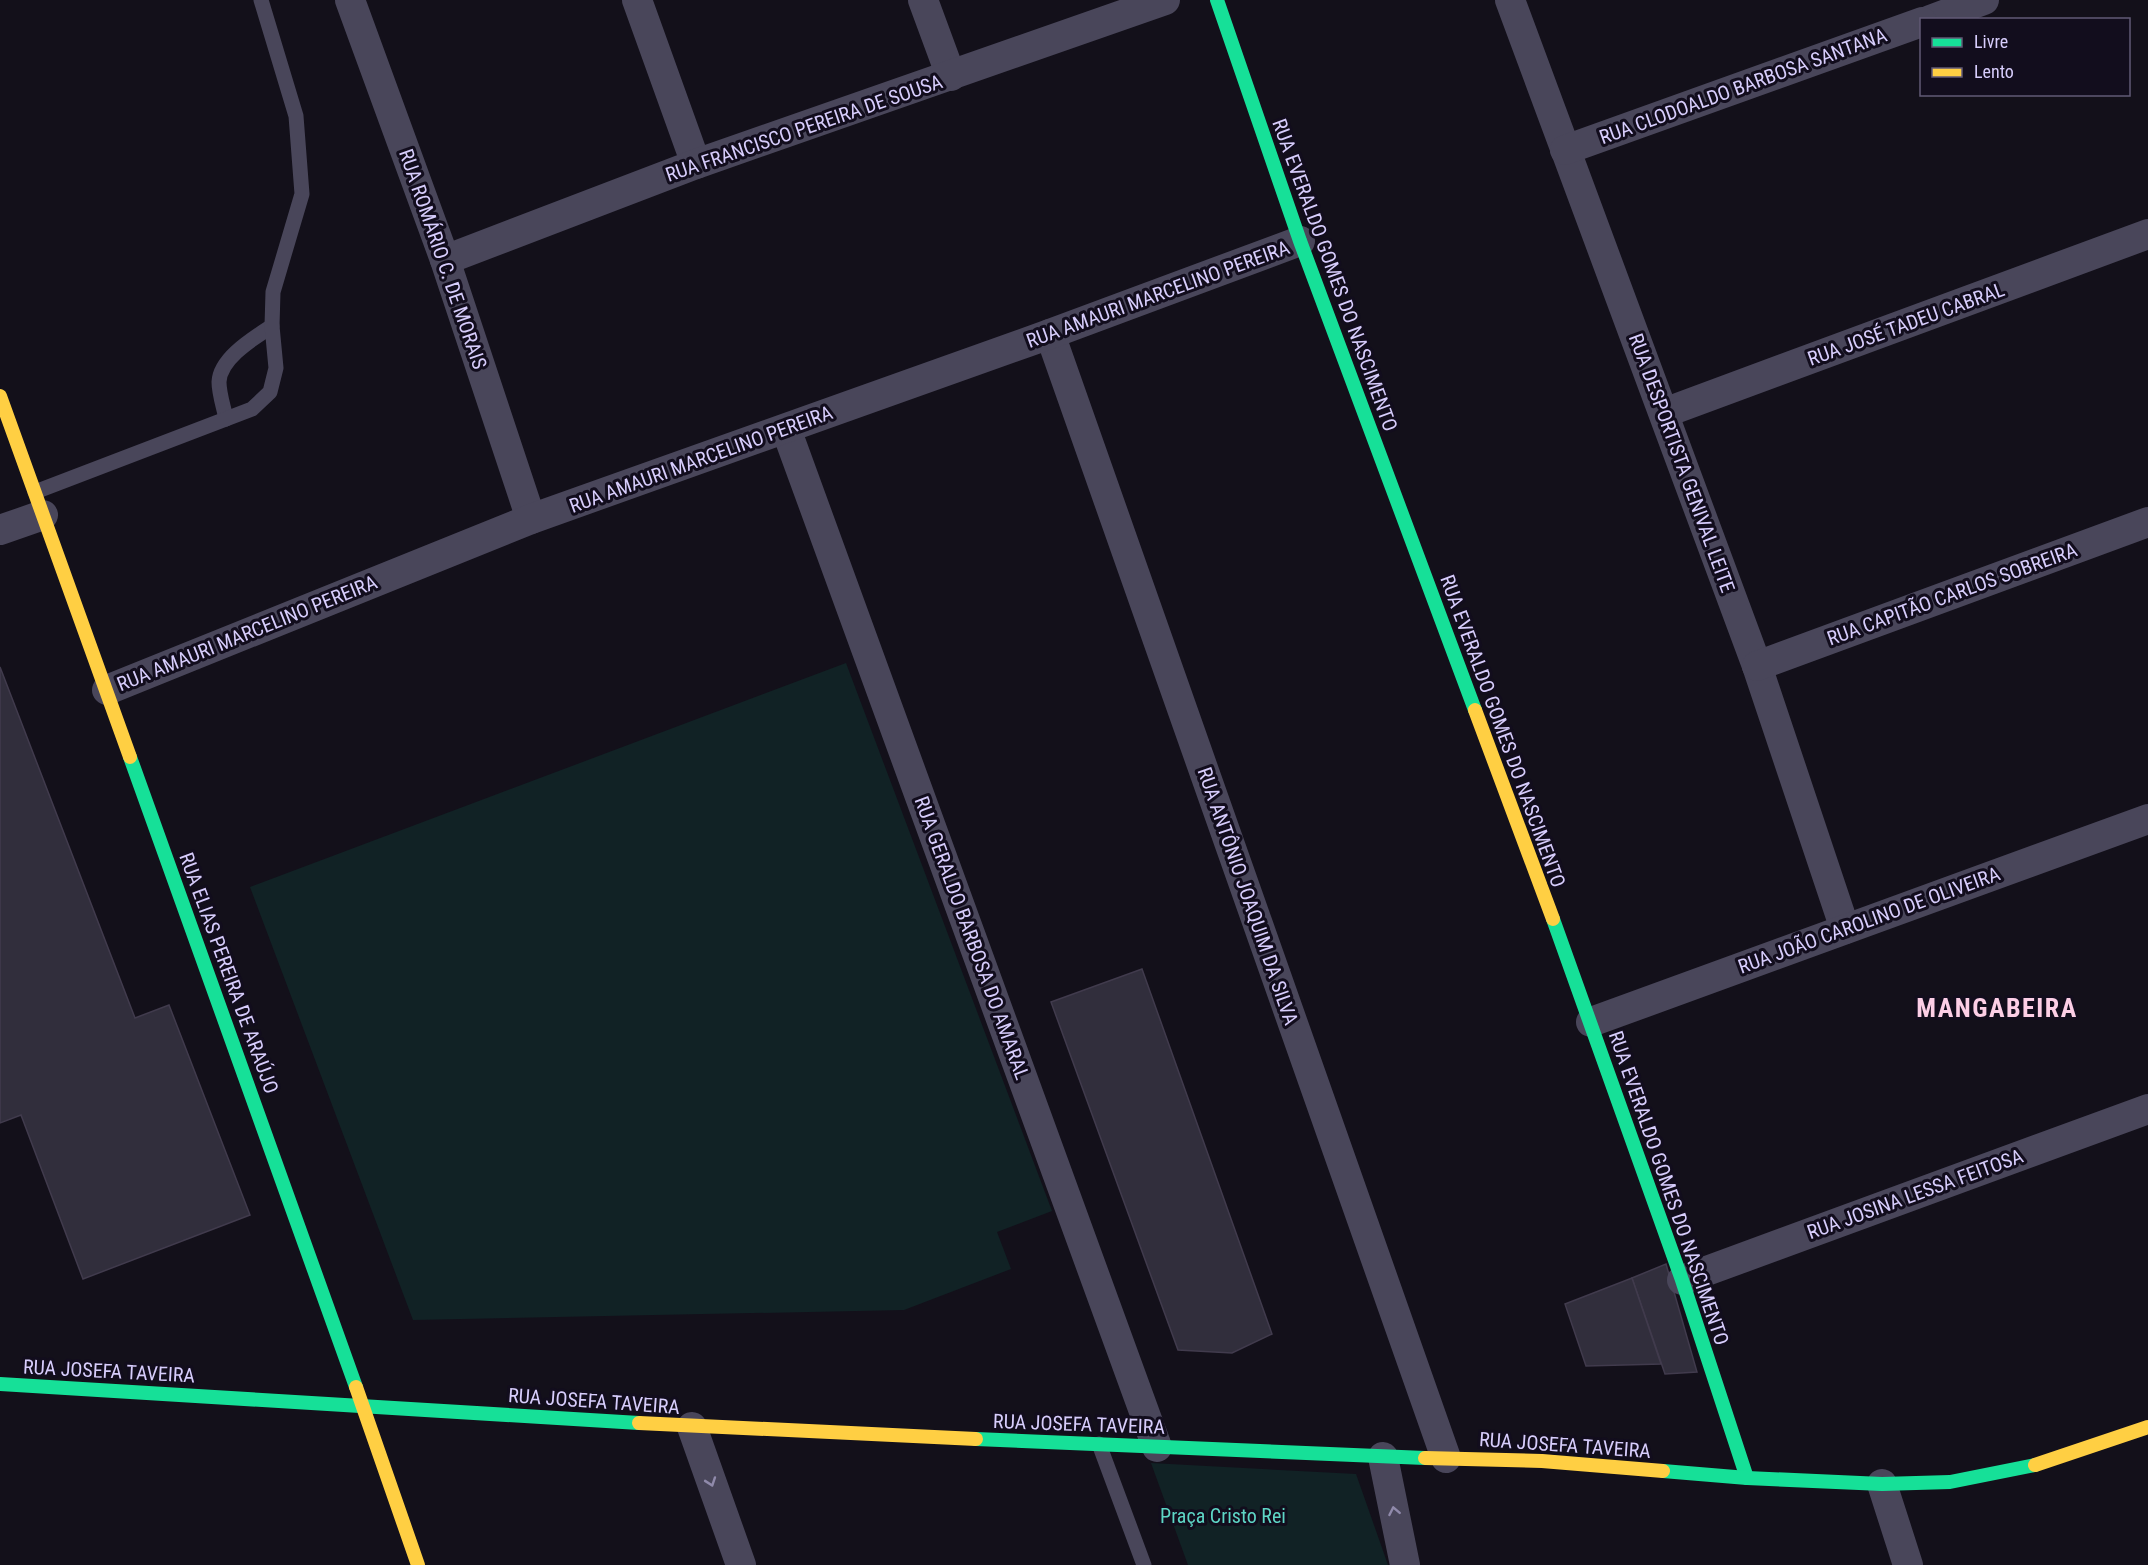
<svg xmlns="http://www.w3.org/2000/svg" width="2148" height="1565" viewBox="0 0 2148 1565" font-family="'Roboto Condensed',sans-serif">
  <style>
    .green { fill: #112225 }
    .building { fill: #312e3c; stroke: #413b4d; stroke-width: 1.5 }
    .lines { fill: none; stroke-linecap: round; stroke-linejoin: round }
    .lane { stroke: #49465a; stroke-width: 15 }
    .street { stroke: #49465a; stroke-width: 30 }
    .fast { stroke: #16e098; stroke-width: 14 }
    .slow { stroke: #ffcf43; stroke-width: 14 }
    .oneway { stroke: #908aab }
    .labels { text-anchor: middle; stroke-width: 6; stroke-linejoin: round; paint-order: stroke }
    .street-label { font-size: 20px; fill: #d7cdfc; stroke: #120d1d }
    .park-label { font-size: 20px; fill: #5ed6c6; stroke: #120d1d }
    .district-label { font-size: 26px; font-weight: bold; letter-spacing: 1.5px; fill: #fccee6; stroke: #120d1d }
  </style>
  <rect width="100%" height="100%" fill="#13101a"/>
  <g class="green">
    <polygon points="846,663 1052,1211 997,1232 1011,1269 904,1310 413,1320 250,887"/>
    <polygon points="1151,1463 1356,1474 1388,1565 1188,1565"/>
  </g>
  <g class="building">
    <polygon points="0,667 135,1018 169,1005 250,1215 83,1279 21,1115 0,1123"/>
    <polygon points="1142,969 1272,1334 1232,1353 1178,1350 1051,1002"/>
    <polygon points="1666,1264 1697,1372 1665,1374 1632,1278"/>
    <polygon points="1632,1278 1661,1364 1586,1366 1565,1304"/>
  </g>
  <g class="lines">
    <g class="lane">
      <path d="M226,419C224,408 219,394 219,382C220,358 254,338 272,326"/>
      <polyline points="35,492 252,409 270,392 276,368 272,326 273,292 302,194 296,116 261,0"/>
      <polyline points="1099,1444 1144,1565"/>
    </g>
    <g class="street">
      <polyline points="350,0 445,260 531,519"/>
      <polyline points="637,0 696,164"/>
      <polyline points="923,0 951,76"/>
      <polyline points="1510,0 1757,666 1845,929"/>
      <polyline points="1930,20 1984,0"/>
      <polyline points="1565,150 1922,22"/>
      <polyline points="445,260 696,164 1165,0"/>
      <polyline points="1050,334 1446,1458"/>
      <polyline points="1664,413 2148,234"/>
      <polyline points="786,429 1157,1447"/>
      <polyline points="0,530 43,515"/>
      <polyline points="1757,666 2148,522"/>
      <polyline points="107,690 531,519 1050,334 1300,241"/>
      <polyline points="1591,1022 2148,819"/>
      <polyline points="1682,1280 2148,1109"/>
      <polyline points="692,1427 741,1565"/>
      <polyline points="1383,1457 1405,1565"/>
      <polyline points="1882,1484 1908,1565"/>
    </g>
    <g class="fast">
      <polyline points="1217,0 1300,241 1475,710"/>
      <polyline points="130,757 356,1387"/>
      <polyline points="1553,919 1682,1280 1747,1478"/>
      <polyline points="0,1384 639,1423"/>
      <polyline points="976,1439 1425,1458"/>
      <polyline points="1663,1471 1747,1478 1882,1484 1950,1482 2035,1465"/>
    </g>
    <g class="slow">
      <polyline points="0,396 130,757"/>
      <polyline points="1475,710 1553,919"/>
      <polyline points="356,1387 418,1565"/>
      <polyline points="639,1423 976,1439"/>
      <polyline points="1425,1458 1542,1461 1663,1471"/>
      <polyline points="2035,1465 2148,1427"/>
    </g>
  </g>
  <defs><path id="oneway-chevron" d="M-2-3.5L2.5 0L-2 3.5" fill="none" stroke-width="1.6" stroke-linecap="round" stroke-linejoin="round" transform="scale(1.5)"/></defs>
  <g class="oneway">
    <use href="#oneway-chevron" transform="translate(711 1482) rotate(71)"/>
    <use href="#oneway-chevron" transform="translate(1394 1511) rotate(-101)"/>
  </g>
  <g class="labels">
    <g class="street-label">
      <text transform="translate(1743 86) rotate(-20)" y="7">RUA CLODOALDO BARBOSA SANTANA</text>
      <text transform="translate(804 128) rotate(-19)" y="7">RUA FRANCISCO PEREIRA DE SOUSA</text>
      <text transform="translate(443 259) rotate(71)" y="7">RUA ROMÁRIO C. DE MORAIS</text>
      <text transform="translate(1335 275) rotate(70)" y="7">RUA EVERALDO GOMES DO NASCIMENTO</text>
      <text transform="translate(1158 294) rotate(-20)" y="7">RUA AMAURI MARCELINO PEREIRA</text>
      <text transform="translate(1906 324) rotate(-20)" y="7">RUA JOSÉ TADEU CABRAL</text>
      <text transform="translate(701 459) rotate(-20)" y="7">RUA AMAURI MARCELINO PEREIRA</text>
      <text transform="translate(1682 463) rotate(70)" y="7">RUA DESPORTISTA GENIVAL LEITE</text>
      <text transform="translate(1952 594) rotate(-20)" y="7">RUA CAPITÃO CARLOS SOBREIRA</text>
      <text transform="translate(247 633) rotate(-22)" y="7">RUA AMAURI MARCELINO PEREIRA</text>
      <text transform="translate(1503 731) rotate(70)" y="7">RUA EVERALDO GOMES DO NASCIMENTO</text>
      <text transform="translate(1248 896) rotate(71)" y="7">RUA ANTÔNIO JOAQUIM DA SILVA</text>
      <text transform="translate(1869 920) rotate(-20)" y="7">RUA JOÃO CAROLINO DE OLIVEIRA</text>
      <text transform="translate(972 938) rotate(70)" y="7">RUA GERALDO BARBOSA DO AMARAL</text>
      <text transform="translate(229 973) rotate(70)" y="7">RUA ELIAS PEREIRA DE ARAÚJO</text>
      <text transform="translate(1669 1188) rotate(71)" y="7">RUA EVERALDO GOMES DO NASCIMENTO</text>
      <text transform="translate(1915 1194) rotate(-20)" y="7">RUA JOSINA LESSA FEITOSA</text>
      <text transform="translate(109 1371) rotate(3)" y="7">RUA JOSEFA TAVEIRA</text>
      <text transform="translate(594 1401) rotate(4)" y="7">RUA JOSEFA TAVEIRA</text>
      <text transform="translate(1079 1424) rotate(2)" y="7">RUA JOSEFA TAVEIRA</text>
      <text transform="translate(1565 1445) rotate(4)" y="7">RUA JOSEFA TAVEIRA</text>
    </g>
    <g class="park-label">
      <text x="1223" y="1523">Praça Cristo Rei</text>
    </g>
    <g class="district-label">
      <text x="1997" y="1017">MANGABEIRA</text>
    </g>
  </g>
  <rect x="1920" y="18" width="210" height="78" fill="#120d1d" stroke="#615a76" stroke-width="1.5"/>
  <rect x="1932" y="38" width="30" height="9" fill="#16e098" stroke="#615a76" stroke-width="1.5"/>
  <text x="1974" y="48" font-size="18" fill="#d7cdfc">Livre</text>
  <rect x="1932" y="68" width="30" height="9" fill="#ffcf43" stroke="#615a76" stroke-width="1.5"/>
  <text x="1974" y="78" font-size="18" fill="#d7cdfc">Lento</text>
</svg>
